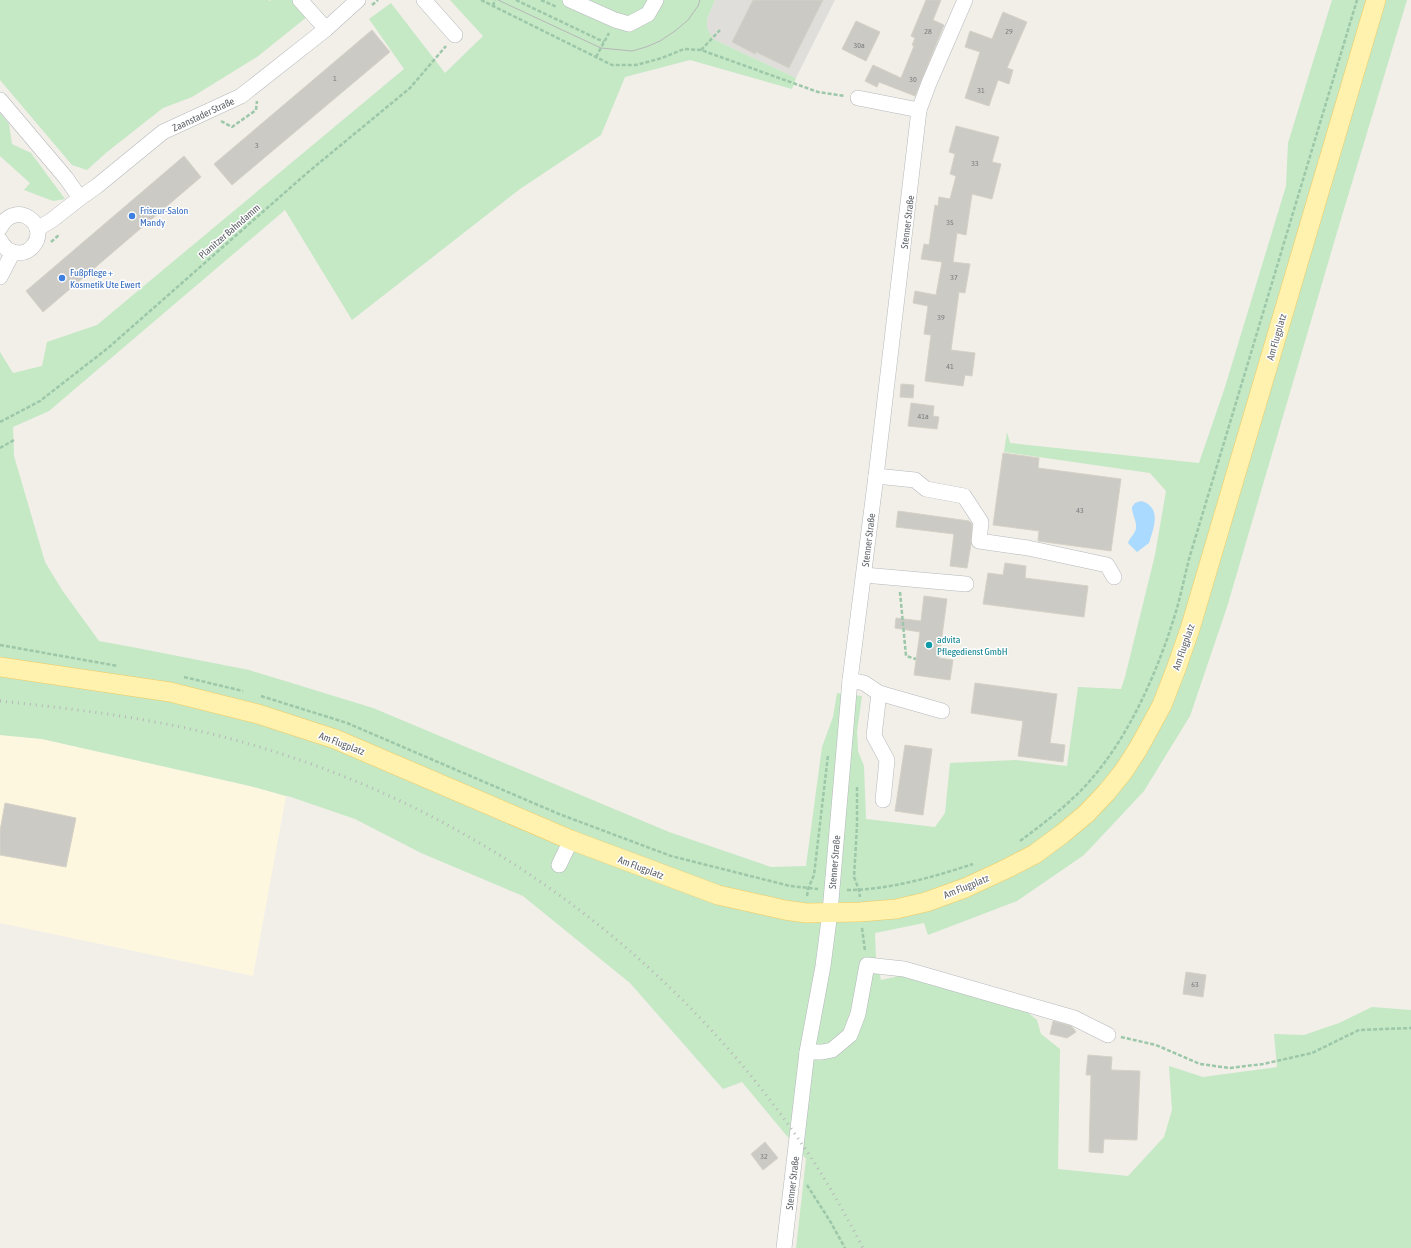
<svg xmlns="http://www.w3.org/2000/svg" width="1411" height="1248" viewBox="0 0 1411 1248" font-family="'Asap Condensed',sans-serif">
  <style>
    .commercial { fill: #fef7e0 }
    .industrial { fill: #e0deda }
    .green { fill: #c5e8c5 }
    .water { fill: #aadaff }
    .building { fill: #cccac5; stroke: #d6d1c6 }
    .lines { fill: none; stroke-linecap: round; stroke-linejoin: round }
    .minor-casing { stroke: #b5b8bc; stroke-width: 16 }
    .major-casing { stroke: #f2c960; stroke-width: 20 }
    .path { stroke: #9cc7a9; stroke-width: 2.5; stroke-dasharray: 4 2; stroke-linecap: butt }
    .minor { stroke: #fff; stroke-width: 15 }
    .major { stroke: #fff2af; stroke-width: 19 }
    .tram { stroke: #b6b7b8; stroke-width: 1 }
    .rail { stroke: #b6b7b8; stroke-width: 3; stroke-dasharray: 1 5; stroke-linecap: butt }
    .shop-dot { fill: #3f7fe0; stroke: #fff; stroke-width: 1.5 }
    .culture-dot { fill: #0f9aa8; stroke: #fff; stroke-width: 1.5 }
    .labels { text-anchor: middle; stroke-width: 3; stroke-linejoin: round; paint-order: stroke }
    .number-label { font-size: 8px; fill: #7a7d7f }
    .street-label { font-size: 10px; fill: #5f6368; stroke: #fff }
    .shop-label { font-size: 10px; fill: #366cbe; stroke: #fff; text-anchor: start }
    .culture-label { font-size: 10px; fill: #0d838f; stroke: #fff; text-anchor: start }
  </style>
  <rect width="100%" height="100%" fill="#f1efe8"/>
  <polygon class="commercial" points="0,735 42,739 250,786 286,796 253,976 0,923"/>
  <polygon class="industrial" points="715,0 835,0 796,78 713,39 707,28 707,19"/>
  <g class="green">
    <polygon points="0,0 268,0 270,1 271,0 293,0 308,16 257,57 192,97 163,108 107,152 87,170 72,165 0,80"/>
    <polygon points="450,0 715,0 707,19 707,28 713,39 796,78 792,89 690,60 625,77 601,135 520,189 352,320 285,210 49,411 13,427 14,456 45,562 62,590 99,641 137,648 249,670 373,708 669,832 771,867 806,866 822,747 833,717 837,693 862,696 857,732 858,751 864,766 866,819 935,827 945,813 950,763 1016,760 1067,766 1078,687 1121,689 1125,677 1155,555 1166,491 1150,473 1004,452 1007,432 1010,443 1199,463 1225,387 1286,186 1288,143 1332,0 1407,0 1338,229 1227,607 1190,716 1144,791 1084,855 1017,901 928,935 924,923 875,933 876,960 881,980 903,975 1021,1007 1037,1020 1041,1034 1060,1049 1058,1169 1128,1176 1164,1137 1172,1110 1169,1066 1203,1077 1277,1067 1274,1034 1304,1035 1339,1023 1372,1007 1411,1010 1411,1248 796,1248 806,1159 742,1082 723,1089 630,983 523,896 421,853 355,819 288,796 286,796 250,786 42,739 0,735 0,352 13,373 42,366 47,342 97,325 404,69 369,19 391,3 445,73 483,36"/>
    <polygon points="0,113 9,124 12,144 31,153 65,199 53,201 24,190 30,183 0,156"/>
  </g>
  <path class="water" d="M1141,501C1162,507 1154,527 1149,543L1137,552L1128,543C1130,537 1136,533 1136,528C1137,521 1132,515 1132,507L1135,503Z"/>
  <g class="building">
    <polygon points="753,0 823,0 789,68 756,52 755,54 732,42"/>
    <polygon points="926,0 941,0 933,20 944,25 915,96 879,82 877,87 865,81 873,65 901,78 914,46 912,45 915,38 911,36"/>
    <polygon points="1003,12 1027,22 1007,68 1013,70 1009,84 998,80 989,106 965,98 980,52 965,47 970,31 992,39"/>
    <polygon points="856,21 880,32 866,61 842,49"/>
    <polygon points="372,30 390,52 232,185 214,164"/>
    <polygon points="956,126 999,137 992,162 1001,164 992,199 972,194 966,235 957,233 953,262 970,264 965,293 959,292 951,350 975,353 972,376 965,375 963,386 925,381 931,335 924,334 928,306 913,303 915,291 936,295 942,262 921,259 924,244 929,245 935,205 938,206 939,197 950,199 956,176 950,174 955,154 949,152"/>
    <polygon points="184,156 201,177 43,312 26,291"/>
    <polygon points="901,384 914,385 913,398 900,397"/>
    <polygon points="911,403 934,406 933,416 939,417 937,429 908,426"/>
    <polygon points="1003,453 1039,458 1038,468 1121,479 1111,551 1038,541 1039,531 993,525"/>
    <polygon points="898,511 969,521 972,524 971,544 967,568 950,566 954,534 896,527"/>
    <polygon points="1005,563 1026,566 1025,578 1088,586 1084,617 983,604 988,573 1003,575"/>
    <polygon points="924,596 947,599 939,658 953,660 950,680 914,675 920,632 895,628 896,618 921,621"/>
    <polygon points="975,683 1057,694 1050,743 1065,745 1063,762 1018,756 1023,721 971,713"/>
    <polygon points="905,745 932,749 923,815 895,811"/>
    <polygon points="5,803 76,818 66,867 0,855 0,831"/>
    <polygon points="1186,972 1206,975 1203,997 1183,994"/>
    <polygon points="1053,1021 1071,1026 1073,1028 1076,1032 1067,1038 1050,1034"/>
    <polygon points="1088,1055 1112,1057 1111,1070 1140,1071 1137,1140 1104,1139 1103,1153 1089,1152 1091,1075 1086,1075"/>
    <polygon points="765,1142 778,1158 763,1170 751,1154"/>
  </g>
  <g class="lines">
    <defs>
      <g id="minor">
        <polyline points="300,0 326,29"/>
        <polyline points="424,0 455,35"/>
        <polyline points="570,0 615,20 629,24 648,14 656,0"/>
        <polyline points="858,98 919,110"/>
        <polyline points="0,100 66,178 80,198"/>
        <path d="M0,228C15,198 51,225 33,246C30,250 24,253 19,253C10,253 4,248 0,240"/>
        <polyline points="37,229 52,220 80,198 97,186 163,132 241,96 326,29 358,0"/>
        <polyline points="0,277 13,252"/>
        <polyline points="876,476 915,480 926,489 964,496 981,522 979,541 1028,548 1107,565 1114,577"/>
        <polyline points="864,575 966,584"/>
        <polyline points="850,680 864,683 879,693 942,711"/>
        <polyline points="879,693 874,736 887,760 883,800"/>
        <polyline points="559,865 571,840"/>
        <polyline points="807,1052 822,1052 832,1050 850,1035 858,1014 867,965 904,969 1074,1018 1108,1035"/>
        <polyline points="784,1248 807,1052 823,966 830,912 850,680 876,476 919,110 929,83 965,0"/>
      </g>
      <polyline id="major" points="0,667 170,692 258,714 335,739 571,840 718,895 785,910 806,913 860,912 896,909 926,902 965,888 1008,868 1035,854 1062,834 1086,814 1106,793 1123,772 1138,749 1162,705 1176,669 1190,629 1376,0"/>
    </defs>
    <use href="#minor" class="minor-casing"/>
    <use href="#major" class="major-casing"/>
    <g class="path">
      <polyline points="481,0 612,65 636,65 662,58 684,49 701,50 818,92 845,96"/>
      <polyline points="516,0 604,42"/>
      <polyline points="541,0 557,7"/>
      <polyline points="372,5 378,0"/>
      <polyline points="493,6 495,0"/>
      <polyline points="701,50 720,30"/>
      <polyline points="596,57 609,33"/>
      <polyline points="221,121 232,127 256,110 257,101"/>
      <polyline points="51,242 60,234"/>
      <polyline points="0,422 40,401 108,348 307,173 410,88 446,46"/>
      <polyline points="0,448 14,440"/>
      <polyline points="900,592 906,656 916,659"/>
      <polyline points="0,645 118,666"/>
      <polyline points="184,677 243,691"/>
      <polyline points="261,696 347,723 559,814 671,856 790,886 818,889"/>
      <polyline points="857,787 857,826 854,877 859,890 860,897"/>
      <path d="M1020,841C1044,823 1067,806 1087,784C1128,739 1156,675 1174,618C1180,599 1184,579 1189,559L1357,0"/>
      <path d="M847,890C889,890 933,877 973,864"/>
      <polyline points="807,896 808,889 814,875 828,755"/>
      <polyline points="862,928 865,951"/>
      <polyline points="1121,1037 1156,1045 1200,1064 1230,1068 1263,1064 1312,1053 1359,1030 1411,1028"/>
      <polyline points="807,1185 830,1221 845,1248"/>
    </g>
    <use href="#minor" class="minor"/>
    <use href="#major" class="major"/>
    <polyline class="tram" points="498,0 601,48 632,51 646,47 660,41 675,31 688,20 698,6 700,0"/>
    <path class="rail" d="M0,701C84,710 168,720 249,744C470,807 666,948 797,1137C822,1172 843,1210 863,1248"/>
  </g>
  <g class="shop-dot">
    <circle cx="132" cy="216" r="4"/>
    <circle cx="62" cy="278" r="4"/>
  </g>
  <circle class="culture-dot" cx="929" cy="645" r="4"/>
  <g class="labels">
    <g class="number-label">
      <text x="928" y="34">28</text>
      <text x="1009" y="34">29</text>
      <text x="859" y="48">30a</text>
      <text x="335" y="81">1</text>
      <text x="913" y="82">30</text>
      <text x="981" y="93">31</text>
      <text x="257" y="148">3</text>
      <text x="975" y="166">33</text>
      <text x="950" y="225">35</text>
      <text x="954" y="280">37</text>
      <text x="941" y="320">39</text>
      <text x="950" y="369">41</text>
      <text x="923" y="419">41a</text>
      <text x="1080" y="513">43</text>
      <text x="1195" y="987">63</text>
      <text x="764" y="1159">32</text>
    </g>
    <g class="street-label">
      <text transform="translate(203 114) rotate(-25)" y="4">Zaanstader Straße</text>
      <text transform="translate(907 222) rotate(-83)" y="4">Stenner Straße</text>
      <text transform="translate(229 231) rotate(-41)" y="4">Planitzer Bahndamm</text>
      <text transform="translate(1276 337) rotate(-74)" y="4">Am Flugplatz</text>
      <text transform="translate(868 540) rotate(-83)" y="4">Stenner Straße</text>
      <text transform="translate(1183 647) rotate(-71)" y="4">Am Flugplatz</text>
      <text transform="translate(342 743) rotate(21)" y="4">Am Flugplatz</text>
      <text transform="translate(834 862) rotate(-85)" y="4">Stenner Straße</text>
      <text transform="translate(641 867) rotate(21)" y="4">Am Flugplatz</text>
      <text transform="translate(966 886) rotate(-22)" y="4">Am Flugplatz</text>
      <text transform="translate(792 1183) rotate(-83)" y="4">Stenner Straße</text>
    </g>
    <g class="shop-label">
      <text x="140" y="214">Friseur-Salon<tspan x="140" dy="12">Mandy</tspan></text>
      <text x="70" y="276">Fußpflege +<tspan x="70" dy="12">Kosmetik Ute Ewert</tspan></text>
    </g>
    <g class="culture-label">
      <text x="937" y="643">advita<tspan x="937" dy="12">Pflegedienst GmbH</tspan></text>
    </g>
  </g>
</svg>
